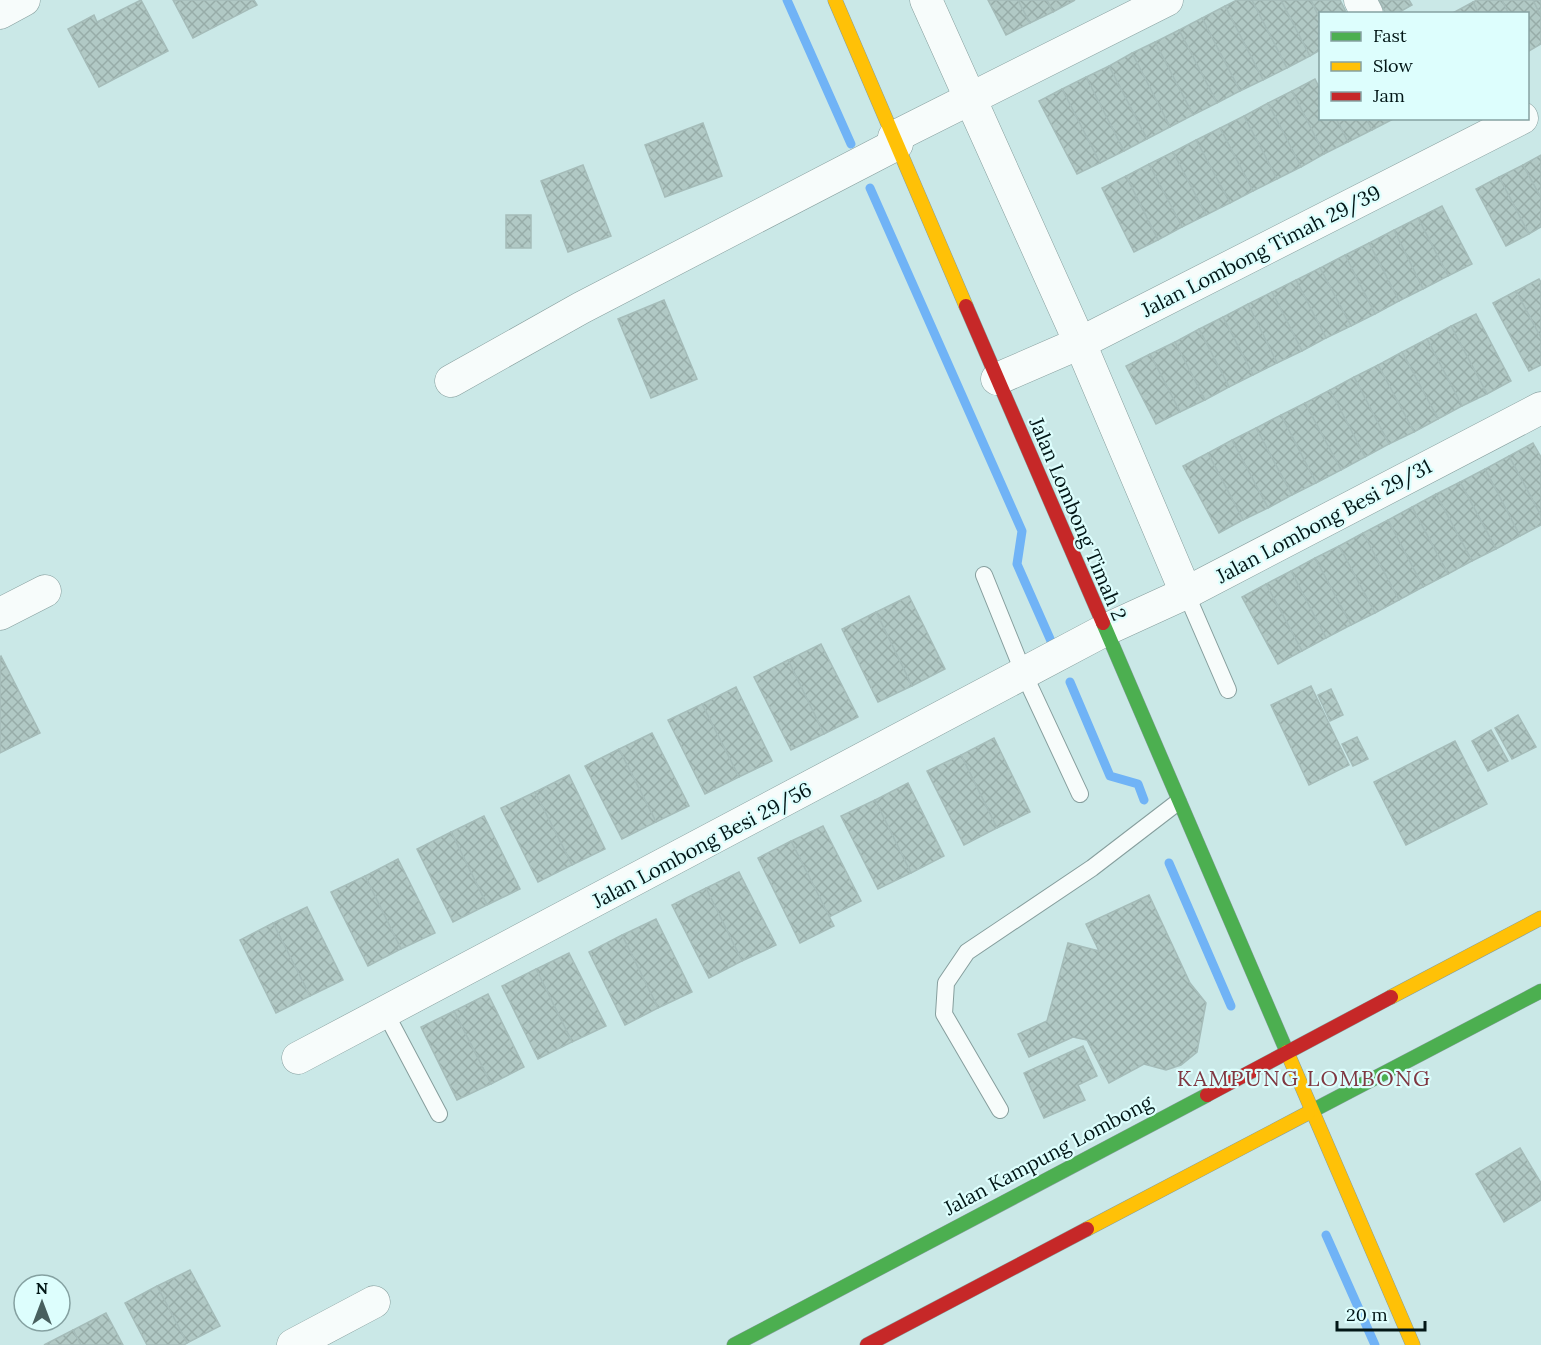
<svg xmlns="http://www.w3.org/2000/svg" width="1541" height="1345" viewBox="0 0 1541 1345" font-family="Lora,serif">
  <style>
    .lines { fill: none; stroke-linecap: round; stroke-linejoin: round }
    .stream { stroke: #70b3f6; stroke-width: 9 }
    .building { fill: url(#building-cross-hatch); stroke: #a5bcb9; stroke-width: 1.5 }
    .lane-casing { stroke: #869e9d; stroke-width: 18 }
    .street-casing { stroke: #869e9d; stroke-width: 33 }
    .fast-casing { stroke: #869e9d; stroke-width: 15 }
    .slow-casing { stroke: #869e9d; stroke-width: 15 }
    .jam-casing { stroke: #869e9d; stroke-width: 15 }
    .lane { stroke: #f7fcfb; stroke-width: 16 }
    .street { stroke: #f7fcfb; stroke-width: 32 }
    .fast { stroke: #4caf50; stroke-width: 14 }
    .slow { stroke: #ffc107; stroke-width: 14 }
    .jam { stroke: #c62828; stroke-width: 14 }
    .labels { text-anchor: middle; stroke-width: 4.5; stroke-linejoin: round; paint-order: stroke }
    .street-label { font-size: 20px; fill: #021616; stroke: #ddfefd }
    .quarter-label { font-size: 22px; letter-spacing: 1.5px; fill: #7f3741; stroke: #ddfefd }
  </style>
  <defs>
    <pattern id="building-cross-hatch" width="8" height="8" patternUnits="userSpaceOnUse" patternTransform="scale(1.5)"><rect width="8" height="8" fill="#b1c9c5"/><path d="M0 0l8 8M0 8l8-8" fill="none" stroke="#97aca8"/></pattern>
  </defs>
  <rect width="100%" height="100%" fill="#cae8e7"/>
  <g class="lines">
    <g class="stream">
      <polyline points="787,0 851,144"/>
      <polyline points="870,188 1022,531 1017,564 1051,641"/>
      <polyline points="1070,682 1110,776 1138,784 1144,800"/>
      <polyline points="1169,863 1231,1006"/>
      <polyline points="1326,1235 1375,1345"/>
    </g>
  </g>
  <g class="building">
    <polygon points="141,0 168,51 99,87 68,29 94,15 97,22"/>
    <polygon points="173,0 254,0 257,5 193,38"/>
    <polygon points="988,0 1018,0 1030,23 1006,35"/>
    <polygon points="1018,0 1047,0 1053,12 1030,23"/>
    <polygon points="1047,0 1075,0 1053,12"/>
    <polygon points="1237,0 1252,0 1287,68 1263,80 1225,6"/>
    <polygon points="1252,0 1281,0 1310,56 1287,68"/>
    <polygon points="1281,0 1311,0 1320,19 1320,50 1310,56"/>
    <polygon points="1311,0 1340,0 1347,14 1320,14 1320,19"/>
    <polygon points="1379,0 1409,0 1412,5 1396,14 1386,14"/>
    <polygon points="1477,0 1502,0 1509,14 1479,14 1473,2"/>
    <polygon points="1502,0 1533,0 1541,16 1541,44 1529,51 1528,14 1509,14"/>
    <polygon points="1533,0 1541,0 1541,16"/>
    <polygon points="1473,2 1479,14 1451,14"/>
    <polygon points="1225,6 1263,80 1240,91 1202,18"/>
    <polygon points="1202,18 1240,91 1217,103 1179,30"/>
    <polygon points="1179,30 1217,103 1193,115 1155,42"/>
    <polygon points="1155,42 1193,115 1170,127 1132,53"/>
    <polygon points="1132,53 1170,127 1147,139 1109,66"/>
    <polygon points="1109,66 1147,139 1124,151 1086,77"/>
    <polygon points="1086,77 1124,151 1100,163 1062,89"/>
    <polygon points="1315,79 1320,89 1320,118 1336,118 1348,142 1324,154 1292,91"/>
    <polygon points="1062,89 1100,163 1077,174 1039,101"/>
    <polygon points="1292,91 1324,154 1301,167 1268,103"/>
    <polygon points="1268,103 1301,167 1277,179 1244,116"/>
    <polygon points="1244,116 1277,179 1253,191 1220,128"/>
    <polygon points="1336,118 1366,118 1372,130 1348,142"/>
    <polygon points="1366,118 1395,118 1372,130"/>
    <polygon points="703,123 722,176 665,197 645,145"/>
    <polygon points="1220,128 1253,191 1230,203 1196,140"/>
    <polygon points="1196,140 1230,203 1206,215 1173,152"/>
    <polygon points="1173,152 1206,215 1182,227 1149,164"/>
    <polygon points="1541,155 1541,198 1523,165"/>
    <polygon points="1149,164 1182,227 1158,240 1126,176"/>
    <polygon points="583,165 611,236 568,252 541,181"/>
    <polygon points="1523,165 1541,198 1541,227 1529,234 1499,177"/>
    <polygon points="1126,176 1158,240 1134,252 1102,188"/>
    <polygon points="1499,177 1529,234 1506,246 1476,189"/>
    <polygon points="1442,206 1472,264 1448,276 1418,218"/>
    <rect x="506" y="215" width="25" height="33"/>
    <polygon points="1418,218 1448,276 1423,289 1394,230"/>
    <polygon points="1394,230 1423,289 1399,301 1369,243"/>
    <polygon points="1369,243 1399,301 1375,314 1345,255"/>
    <polygon points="1345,255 1375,314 1351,326 1320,268"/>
    <polygon points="1320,268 1351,326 1326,338 1296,280"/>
    <polygon points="1539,279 1541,282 1541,338 1516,291"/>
    <polygon points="1296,280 1326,338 1302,351 1272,292"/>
    <polygon points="1516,291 1541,338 1541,365 1529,371 1493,303"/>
    <polygon points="1272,292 1302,351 1277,363 1248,304"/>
    <polygon points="664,300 697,379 651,398 618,319"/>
    <polygon points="1248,304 1277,363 1253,375 1223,317"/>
    <polygon points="1476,314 1511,381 1487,394 1451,326"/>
    <polygon points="1223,317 1253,375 1229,387 1199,329"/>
    <polygon points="1451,326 1487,394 1462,406 1427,339"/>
    <polygon points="1199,329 1229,387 1205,400 1175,342"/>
    <polygon points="1427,339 1462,406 1438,419 1402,352"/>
    <polygon points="1175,342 1205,400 1180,412 1150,354"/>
    <polygon points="1402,352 1438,419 1414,432 1378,365"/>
    <polygon points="1150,354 1180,412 1156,424 1126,366"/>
    <polygon points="1378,365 1414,432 1389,444 1354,377"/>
    <polygon points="1354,377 1389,444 1365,457 1330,390"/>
    <polygon points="1330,390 1365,457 1341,470 1305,403"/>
    <polygon points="1305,403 1341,470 1316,483 1281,415"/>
    <polygon points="1281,415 1316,483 1292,495 1256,428"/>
    <polygon points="1256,428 1292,495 1268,508 1232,440"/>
    <polygon points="1232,440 1268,508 1243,520 1208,453"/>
    <polygon points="1533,443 1541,457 1541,516 1509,456"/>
    <polygon points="1208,453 1243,520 1219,533 1183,466"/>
    <polygon points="1509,456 1541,516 1541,525 1520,536 1485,469"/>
    <polygon points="1485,469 1520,536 1496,549 1460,482"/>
    <polygon points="1460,482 1496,549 1472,561 1436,494"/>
    <polygon points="1436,494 1472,561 1448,574 1412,507"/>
    <polygon points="1412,507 1448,574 1423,587 1388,520"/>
    <polygon points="1388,520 1423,587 1399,600 1363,533"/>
    <polygon points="1363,533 1399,600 1375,613 1339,546"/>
    <polygon points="1339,546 1375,613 1351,625 1315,558"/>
    <polygon points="1315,558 1351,625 1326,638 1291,571"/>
    <polygon points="1291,571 1326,638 1302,651 1266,584"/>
    <polygon points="1266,584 1302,651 1278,664 1242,597"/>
    <polygon points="909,596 945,669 912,686 876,612"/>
    <polygon points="876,612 912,686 878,702 842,629"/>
    <polygon points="821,644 858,717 824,734 788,660"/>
    <polygon points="1,656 40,733 0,753 0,657"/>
    <polygon points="788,660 824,734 791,750 754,677"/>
    <polygon points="1311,686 1349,765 1309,785 1271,705"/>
    <polygon points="736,687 772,761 739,777 702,704"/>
    <polygon points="1331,689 1343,715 1330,721 1318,695"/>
    <polygon points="702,704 739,777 705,794 668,720"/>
    <polygon points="1518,715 1536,747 1512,759 1495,728"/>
    <polygon points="1491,730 1508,761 1488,771 1472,741"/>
    <polygon points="652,733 689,806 656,822 619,749"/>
    <polygon points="1357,737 1368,759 1353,766 1342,744"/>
    <polygon points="994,738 1030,812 997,828 961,755"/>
    <polygon points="1455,741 1487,804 1406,845 1374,782"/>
    <polygon points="619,749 656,822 622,839 585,766"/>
    <polygon points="961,755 997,828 964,845 927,771"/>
    <polygon points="569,775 605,849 572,865 535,792"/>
    <polygon points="908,783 944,856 911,873 875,800"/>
    <polygon points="535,792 572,865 538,882 501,808"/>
    <polygon points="875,800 911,873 878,889 841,816"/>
    <polygon points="484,816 520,889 487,905 451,832"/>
    <polygon points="823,826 861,901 829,917 791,841"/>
    <polygon points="451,832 487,905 453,922 417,849"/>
    <polygon points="791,841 834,926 800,943 758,858"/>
    <polygon points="398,859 435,933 401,949 365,876"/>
    <polygon points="739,872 776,945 742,961 706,888"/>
    <polygon points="365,876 401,949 368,966 331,892"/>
    <polygon points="706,888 742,961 709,978 672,905"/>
    <polygon points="1149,895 1190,983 1206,1003 1197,1052 1181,1065 1166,1070 1144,1064 1109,1083 1087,1040 1073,1037 1029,1057 1018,1034 1047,1021 1068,943 1099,951 1086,924"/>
    <polygon points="307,907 343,980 310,996 273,923"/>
    <polygon points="656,919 692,992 658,1008 622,935"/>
    <polygon points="273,923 310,996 276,1013 240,940"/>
    <polygon points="622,935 658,1008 625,1025 589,952"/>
    <polygon points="569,953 606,1026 572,1042 536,969"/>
    <polygon points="536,969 572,1042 538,1059 502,986"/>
    <polygon points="488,994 524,1067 491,1084 454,1011"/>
    <polygon points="454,1011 491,1084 457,1100 421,1027"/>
    <polygon points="1083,1046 1097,1076 1078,1085 1085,1100 1044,1118 1024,1073"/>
    <polygon points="1520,1148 1541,1183 1541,1200 1504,1222 1476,1174"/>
    <polygon points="190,1270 220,1326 187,1343 157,1286"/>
    <polygon points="157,1286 187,1343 184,1345 147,1345 125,1303"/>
    <polygon points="106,1313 123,1345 81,1345 73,1330"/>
    <polygon points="73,1330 81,1345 44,1345"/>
  </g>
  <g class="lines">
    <defs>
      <g id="lane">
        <polyline points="984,575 1024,674 1080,794"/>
        <polyline points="1186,593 1228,690"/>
        <polyline points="385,1012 439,1114"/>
        <polyline points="1000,1110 944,1014 946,983 967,952 1092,868 1178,802"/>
      </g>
      <g id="street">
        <polyline points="926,0 1080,343 1186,593"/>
        <polyline points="1360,0 1367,14"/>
        <polyline points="0,13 24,0"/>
        <polyline points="894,137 1167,0"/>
        <polyline points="997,379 1080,343 1522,118"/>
        <polyline points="451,381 581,308 897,144"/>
        <polyline points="0,614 45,591"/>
        <polyline points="298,1058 1105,630 1186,593 1541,408"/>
        <polyline points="293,1345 374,1302"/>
      </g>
      <g id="fast">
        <polyline points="1103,623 1287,1052"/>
        <polyline points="1308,1113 1541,991"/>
        <polyline points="734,1345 1207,1095"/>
      </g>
      <g id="slow">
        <polyline points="835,0 966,306"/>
        <polyline points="1391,997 1541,918"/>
        <polyline points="1287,1052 1413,1345"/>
        <polyline points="1087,1229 1308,1113"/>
      </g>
      <g id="jam">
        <polyline points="966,306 1103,623"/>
        <polyline points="1207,1095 1391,997"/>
        <polyline points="867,1345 1087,1229"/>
      </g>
    </defs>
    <use href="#lane" class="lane-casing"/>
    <use href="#street" class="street-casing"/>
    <use href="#fast" class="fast-casing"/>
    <use href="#slow" class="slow-casing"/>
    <use href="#jam" class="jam-casing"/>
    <use href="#lane" class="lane"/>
    <use href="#street" class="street"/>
    <use href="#fast" class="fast"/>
    <use href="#slow" class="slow"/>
    <use href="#jam" class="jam"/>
  </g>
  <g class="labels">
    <g class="street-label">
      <text transform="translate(1261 251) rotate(-27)" y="7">Jalan Lombong Timah 29/39</text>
      <text transform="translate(1078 519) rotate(67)" y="7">Jalan Lombong Timah 2</text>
      <text transform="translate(1324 521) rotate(-28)" y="7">Jalan Lombong Besi 29/31</text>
      <text transform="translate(702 845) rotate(-28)" y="7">Jalan Lombong Besi 29/56</text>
      <text transform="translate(1048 1155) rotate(-28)" y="7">Jalan Kampung Lombong</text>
    </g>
    <g class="quarter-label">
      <text x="1304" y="1086">KAMPUNG LOMBONG</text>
    </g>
  </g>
  <rect x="1319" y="12" width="210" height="108" fill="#ddfefd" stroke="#85a1a1" stroke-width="1.5"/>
  <rect x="1331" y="32" width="30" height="9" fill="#4caf50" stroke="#85a1a1" stroke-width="1.5"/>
  <text x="1373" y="42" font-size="18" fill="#021616">Fast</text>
  <rect x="1331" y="62" width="30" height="9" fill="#ffc107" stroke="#85a1a1" stroke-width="1.5"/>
  <text x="1373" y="72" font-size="18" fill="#021616">Slow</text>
  <rect x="1331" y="92" width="30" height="9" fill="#c62828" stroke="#85a1a1" stroke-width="1.5"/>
  <text x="1373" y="102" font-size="18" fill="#021616">Jam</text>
  <g transform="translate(42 1303)"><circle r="28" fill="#ddfefd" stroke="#85a1a1" stroke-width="1.5"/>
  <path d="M0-4.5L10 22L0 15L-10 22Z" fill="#48605f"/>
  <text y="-9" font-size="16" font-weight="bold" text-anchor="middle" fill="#021616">N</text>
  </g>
  <path d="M1337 1321v9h88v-9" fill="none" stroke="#021616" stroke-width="3"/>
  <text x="1346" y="1321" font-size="18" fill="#021616" stroke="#ddfefd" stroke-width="4.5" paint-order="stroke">20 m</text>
</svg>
